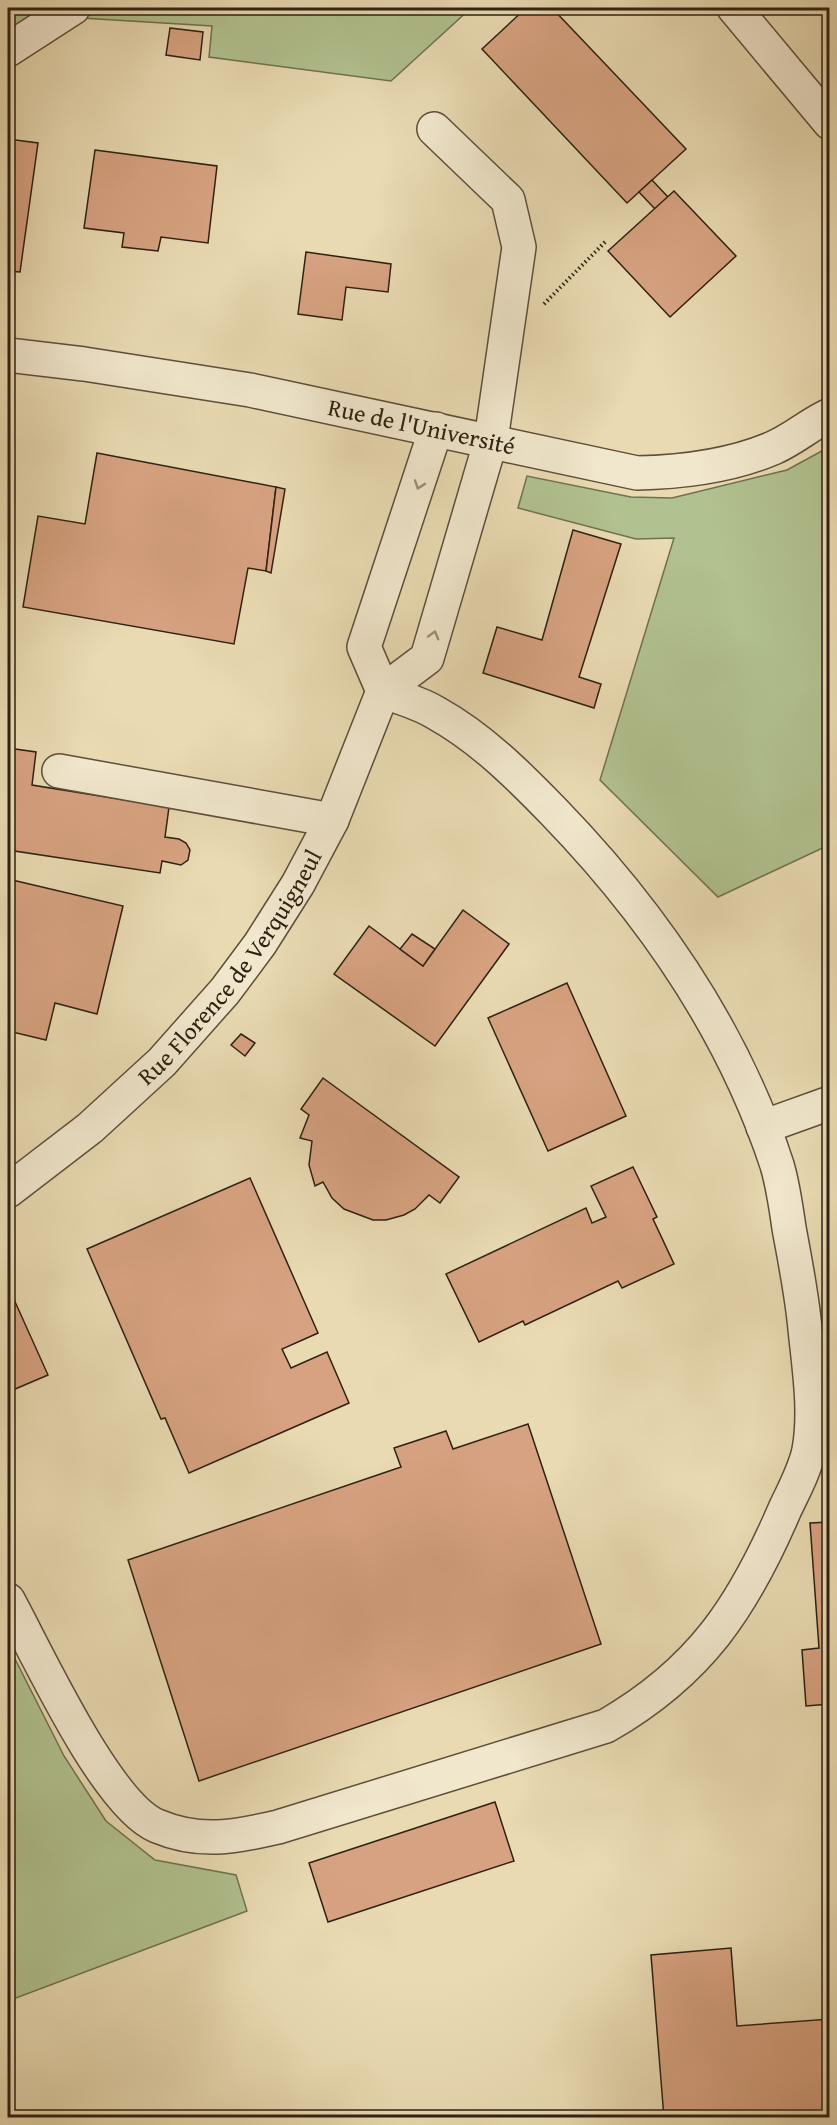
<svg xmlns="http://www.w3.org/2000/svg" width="837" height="2125" viewBox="0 0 837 2125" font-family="'Gentium Book Plus',serif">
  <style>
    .green { fill: #b1c18f; stroke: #707150; stroke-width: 1.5 }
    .building { fill: #d7a281; stroke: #2e2112; stroke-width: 1.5 }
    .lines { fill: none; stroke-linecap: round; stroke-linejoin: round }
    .minor-casing { stroke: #5d4f3a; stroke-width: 36 }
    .path { stroke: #2e2112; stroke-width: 4; stroke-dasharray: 1.5 3; stroke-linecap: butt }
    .minor { stroke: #f1e7cd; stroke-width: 33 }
    .oneway { stroke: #998e79 }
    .labels { text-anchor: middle; stroke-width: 5; stroke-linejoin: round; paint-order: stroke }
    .street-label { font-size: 24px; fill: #2e2112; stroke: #f1e7cd }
  </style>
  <rect width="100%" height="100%" fill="#e9dab2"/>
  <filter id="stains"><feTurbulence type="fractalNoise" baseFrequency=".00333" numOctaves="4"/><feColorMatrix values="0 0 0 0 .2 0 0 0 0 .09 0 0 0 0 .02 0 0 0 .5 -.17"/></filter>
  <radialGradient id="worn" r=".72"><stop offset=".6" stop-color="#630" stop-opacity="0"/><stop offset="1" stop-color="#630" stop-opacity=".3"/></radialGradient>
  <g class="green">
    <polygon points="8,8 471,8 391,81 209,57 212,26 81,18 8,65"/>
    <polygon points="829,447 829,845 718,897 600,780 674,538 636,539 518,508 527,476 631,497 672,498 787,470"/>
    <polygon points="8,1645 64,1756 106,1821 155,1860 236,1875 247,1911 8,2001"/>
  </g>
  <g class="building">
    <polygon points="526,8 552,8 686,149 627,203 482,49"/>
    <polygon points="170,28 203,32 200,60 166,55"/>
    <polygon points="8,139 38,143 20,272 8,271"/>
    <polygon points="95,150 217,166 208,243 161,237 158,251 122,247 124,233 84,228"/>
    <polygon points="652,180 668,197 655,209 639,192"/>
    <polygon points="674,191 736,256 670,317 608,251"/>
    <polygon points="306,252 391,264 388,292 346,287 342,320 298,314"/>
    <polygon points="97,453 276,487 266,571 248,568 234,644 23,607 38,516 85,524"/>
    <polygon points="276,487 285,489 271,573 266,571"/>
    <polygon points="573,530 621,544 579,677 601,684 594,708 483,673 497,627 542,640"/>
    <polygon points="8,748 36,752 32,785 169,807 165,837 179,839 186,843 190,850 188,860 181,865 162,861 160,873 8,850"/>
    <polygon points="8,879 123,906 97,1014 55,1003 46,1040 8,1031"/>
    <polygon points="463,910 509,944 435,1046 334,974 369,926 423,966"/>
    <polygon points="412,934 435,949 423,966 400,949"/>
    <polygon points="567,983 626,1116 548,1151 488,1018"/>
    <polygon points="241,1034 255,1043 245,1056 231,1045"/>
    <polygon points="323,1078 459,1177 440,1203 429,1195 415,1209 404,1215 386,1220 373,1220 344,1209 332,1198 323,1182 315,1186 309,1165 312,1141 300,1138 309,1115 301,1109"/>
    <polygon points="633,1167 657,1217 653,1219 674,1264 622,1288 618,1281 525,1325 523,1321 479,1342 446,1274 586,1208 592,1223 606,1217 591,1186"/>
    <polygon points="250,1178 318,1333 282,1349 291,1368 327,1352 349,1403 189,1473 165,1418 161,1419 87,1249"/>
    <polygon points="12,1295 48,1375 8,1392 8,1297"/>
    <polygon points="528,1424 601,1644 199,1781 128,1560 401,1467 394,1448 446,1431 453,1449"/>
    <polygon points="830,1522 830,1704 806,1706 802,1650 819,1648 810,1523"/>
    <polygon points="495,1802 514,1861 328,1922 309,1863"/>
    <polygon points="731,1948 737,2026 830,2019 830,2118 664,2118 651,1955"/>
  </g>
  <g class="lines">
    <defs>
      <g id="minor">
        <polyline points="734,8 830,123"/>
        <polyline points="8,50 73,8"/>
        <path id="s1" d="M8,355L84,364L250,390L637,473C682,472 731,466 773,448C794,439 810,424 830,415"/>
        <polyline points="383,691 364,647 436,429"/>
        <polyline points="59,771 332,820"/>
        <polyline points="763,1127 830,1103"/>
        <path id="s2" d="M8,1191L90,1128L162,1062L225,991L260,944L298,884L332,820L383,691L427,658L491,440L519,247L508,200L434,129"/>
        <path d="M8,1600C36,1651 106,1805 157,1826C200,1844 235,1837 278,1827L606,1726C700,1672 743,1607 785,1509C794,1490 805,1470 809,1450C816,1411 809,1368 805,1329C802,1295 795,1261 789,1228C786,1207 783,1185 777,1165C733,1031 651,912 553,811C518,775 481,738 436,713C420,703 400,698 383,691"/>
      </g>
    </defs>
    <use href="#minor" class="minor-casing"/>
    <polyline class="path" points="544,304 607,240"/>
    <use href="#minor" class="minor"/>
  </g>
  <defs><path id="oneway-chevron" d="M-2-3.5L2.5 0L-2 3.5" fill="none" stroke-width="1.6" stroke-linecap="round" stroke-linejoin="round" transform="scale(1.5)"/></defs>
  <g class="oneway">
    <use href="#oneway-chevron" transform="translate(419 485) rotate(109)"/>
    <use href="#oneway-chevron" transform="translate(434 635) rotate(-74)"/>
  </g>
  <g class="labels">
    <g class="street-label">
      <text dy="8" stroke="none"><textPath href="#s1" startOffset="420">Rue de l'Université</textPath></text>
      <text dy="8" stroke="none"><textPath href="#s2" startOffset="318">Rue Florence de Verquigneul</textPath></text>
    </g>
  </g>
  <rect width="837" height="2125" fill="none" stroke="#e9dab2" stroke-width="30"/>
  <rect x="9" y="9" width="819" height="2107" fill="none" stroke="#2e2112" stroke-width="3"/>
  <rect x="15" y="15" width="807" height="2095" fill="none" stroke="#2e2112" stroke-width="1.5"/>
  <rect width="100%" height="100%" filter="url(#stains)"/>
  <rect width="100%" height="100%" fill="url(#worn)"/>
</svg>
